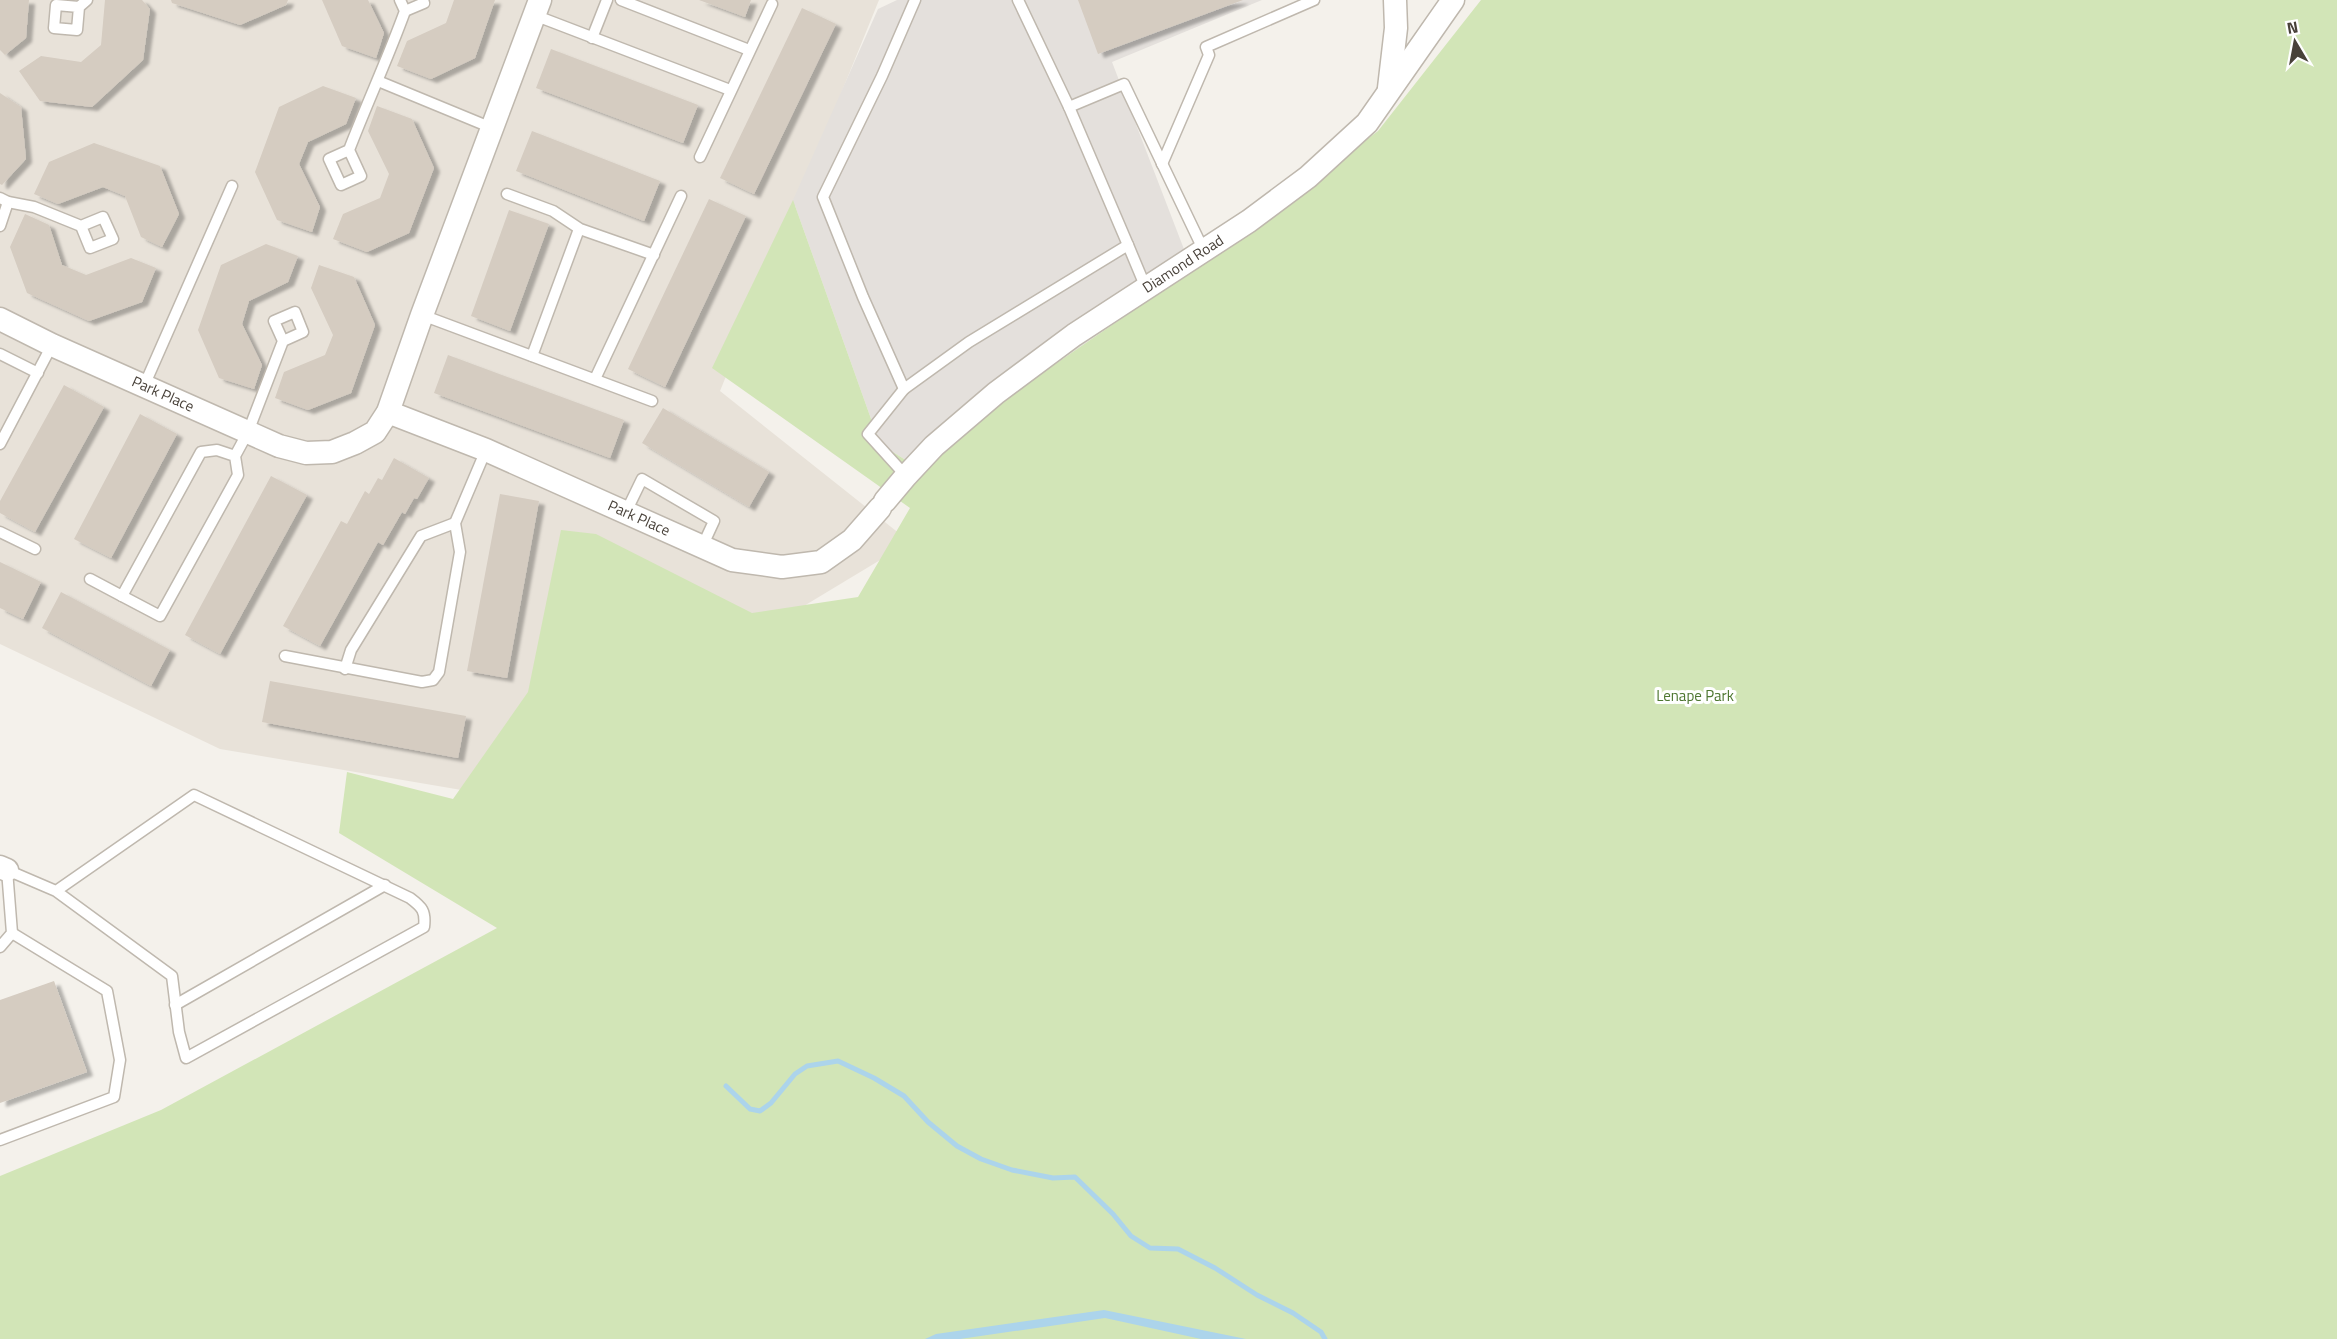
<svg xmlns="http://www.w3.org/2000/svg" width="2337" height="1339" viewBox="0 0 2337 1339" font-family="'Titillium Web',sans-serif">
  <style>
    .residential { fill: #e8e2d9 }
    .industrial { fill: #e4e0dc }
    .green { fill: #d2e5b7 }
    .water { fill: #acd4eb }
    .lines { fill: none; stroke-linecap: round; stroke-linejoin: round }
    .stream { stroke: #acd4eb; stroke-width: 5 }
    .building { fill: #d5ccc1; filter: url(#shadow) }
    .service-casing { stroke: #bfb8ae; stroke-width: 13 }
    .minor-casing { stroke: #bfb8ae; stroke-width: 25 }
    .service { stroke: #fff; stroke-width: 10 }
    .minor { stroke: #fff; stroke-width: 22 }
    .labels { text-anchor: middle; stroke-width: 6; stroke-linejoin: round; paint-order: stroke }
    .street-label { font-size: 15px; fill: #484139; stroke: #fff }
    .park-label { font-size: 15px; fill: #4d7630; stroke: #fff }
  </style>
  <defs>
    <filter id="shadow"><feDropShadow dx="6" dy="4" stdDeviation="1.5" flood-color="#0004"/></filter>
  </defs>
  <rect width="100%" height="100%" fill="#f4f1eb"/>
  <polygon class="residential" points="0,0 879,0 720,391 910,542 491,795 220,749 0,644"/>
  <polygon class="industrial" points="897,0 1262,0 1112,62 1192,270 955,433 920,469 880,444 793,200 878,9"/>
  <polygon class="green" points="1481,0 2337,0 2337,1339 0,1339 0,1176 161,1110 497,928 339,833 347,772 453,799 528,692 561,530 596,534 752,613 858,597 910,508 712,368 793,200 880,444 920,469 955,433 1192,270 1378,131"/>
  <polygon class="water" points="1104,1310 1246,1339 1201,1339 1105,1318 960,1339 925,1339 936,1334"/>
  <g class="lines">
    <polyline class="stream" points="726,1086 750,1109 760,1111 771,1103 795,1074 807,1066 838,1061 874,1078 904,1096 928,1122 957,1146 981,1159 1012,1170 1053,1178 1075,1177 1113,1214 1131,1236 1150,1248 1178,1249 1215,1268 1257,1295 1293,1313 1321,1332 1325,1339"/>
  </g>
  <g class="building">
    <polygon points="0,0 29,0 26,38 5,55 0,50"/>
    <polygon points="105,0 142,0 150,9 143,60 92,107 40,101 19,71 41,56 81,62 101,45"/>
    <polygon points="171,0 288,0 286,5 240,25 172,3"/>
    <polygon points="322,0 368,0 384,33 376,58 342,46"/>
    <polygon points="454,0 495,0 475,58 431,79 397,66 407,41 446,23"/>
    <polygon points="699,0 751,0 745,17"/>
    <polygon points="1078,0 1243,0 1098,54"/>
    <polygon points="802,8 836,24 754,194 720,178"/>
    <polygon points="551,49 698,105 683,143 536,88"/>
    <polygon points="323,86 356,98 346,124 308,142 299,164 320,207 312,232 277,220 255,172 279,107"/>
    <polygon points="0,93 21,107 26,159 2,185 0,184"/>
    <polygon points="377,106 412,119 434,168 409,233 367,252 333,239 343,214 380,198 389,174 368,131"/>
    <polygon points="532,131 660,181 644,221 516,171"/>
    <polygon points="94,143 160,166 179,214 162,247 141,237 125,196 103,187 58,204 34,194 49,162"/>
    <polygon points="709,199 746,216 665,387 628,369"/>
    <polygon points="509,210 549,224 510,331 471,316"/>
    <polygon points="25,214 49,225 62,265 86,275 131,258 156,268 142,302 89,321 27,293 10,247"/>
    <polygon points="266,244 298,256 288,282 249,301 242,324 262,365 254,389 219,378 198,330 221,265"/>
    <polygon points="319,265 354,277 375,325 351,393 308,410 275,398 284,372 325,355 333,335 311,288"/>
    <polygon points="448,355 624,420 610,458 434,393"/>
    <polygon points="64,385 104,407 35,532 0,513 0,501"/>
    <polygon points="663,408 769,472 749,507 642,443"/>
    <polygon points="140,414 177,434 111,558 74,539"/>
    <polygon points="394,458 429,478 417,499 414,498 405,514 402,512 383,545 378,542 320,646 283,626 341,521 347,524 365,491 369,494 378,478 382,480"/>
    <polygon points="271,476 307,495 220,654 185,635"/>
    <polygon points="500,494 539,501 507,678 467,671"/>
    <polygon points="0,562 41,582 23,619 0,608"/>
    <polygon points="61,592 170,650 151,686 42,628"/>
    <polygon points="270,681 466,716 458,758 262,722"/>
    <polygon points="54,981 87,1072 0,1103 0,1000"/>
  </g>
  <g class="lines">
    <defs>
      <g id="service">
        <polyline points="621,0 749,50"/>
        <polyline points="915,0 882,76 823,197 863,297 904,389 969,342 1128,245 1146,288"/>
        <polyline points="1018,0 1069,107 1124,84 1204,251"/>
        <polyline points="79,7 56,5 54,28 77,30 79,7 87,0"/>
        <polyline points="405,11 424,3 423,0"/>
        <polyline points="534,15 730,90"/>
        <polyline points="592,38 607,0"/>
        <polyline points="378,81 492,128"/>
        <polyline points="1069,107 1128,245"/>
        <path d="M349,150L361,176L341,185L329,159L349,150C367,103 388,58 405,11L400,0"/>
        <polyline points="700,157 772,4"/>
        <polyline points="1162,164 1209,55 1206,47 1314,0"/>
        <polyline points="507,194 553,211 580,229 654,255"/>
        <polyline points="0,198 8,202 34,207 81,226 90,248 113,239 103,217 81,226"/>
        <polyline points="0,226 8,202"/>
        <polyline points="422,315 652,401"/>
        <polyline points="0,354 38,373"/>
        <polyline points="532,356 579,229"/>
        <polyline points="595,379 681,196"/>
        <polyline points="144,386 232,186"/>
        <polyline points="904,389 868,434 906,476"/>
        <polyline points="0,444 52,345"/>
        <polyline points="235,456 217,450 201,452 122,596 160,616 238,475 235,456 248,432 283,341 274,321 295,312 303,332 283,341"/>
        <polyline points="626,512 642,479 714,521 702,547"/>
        <polyline points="0,532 35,549"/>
        <polyline points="90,579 122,596"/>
        <polyline points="285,656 422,682 433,680 439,672 460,552 455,523 486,450"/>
        <polyline points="345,669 351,650 421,536 455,523"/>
        <path d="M0,947L12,933L7,870L56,891L172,976L179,1032L186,1058L424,927C426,911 422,907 410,898L194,795L56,891"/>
        <polyline points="175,1005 385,885"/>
        <polyline points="0,1140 114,1097 120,1060 107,991 12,933"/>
      </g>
      <g id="minor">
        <polyline points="1389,88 1396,28 1395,0"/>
        <polyline points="0,319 52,345 279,446 306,453 332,452 355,443 375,432 388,412 422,315 540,0"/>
        <polyline points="388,412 486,450 732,560 782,567 821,562 852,540 880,508"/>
        <polyline points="885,501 906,476 934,446 996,393 1074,335 1249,221 1308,177 1367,123 1453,0"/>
        <polyline points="0,867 7,870"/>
      </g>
    </defs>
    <use href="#service" class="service-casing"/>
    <use href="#minor" class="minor-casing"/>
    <use href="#service" class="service"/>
    <use href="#minor" class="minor"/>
  </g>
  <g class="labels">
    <g class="street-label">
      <text transform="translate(1183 264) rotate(-33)" y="5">Diamond Road</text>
      <text transform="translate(163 394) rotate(24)" y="5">Park Place</text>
      <text transform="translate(639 518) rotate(24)" y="5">Park Place</text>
    </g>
    <g class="park-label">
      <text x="1695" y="701">Lenape Park</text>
    </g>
  </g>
  <g transform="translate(2295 42) rotate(350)" stroke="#ffffff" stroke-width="4.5" paint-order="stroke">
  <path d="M0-4.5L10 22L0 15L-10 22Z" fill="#484139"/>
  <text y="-9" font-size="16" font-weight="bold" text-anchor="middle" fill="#484139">N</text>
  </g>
</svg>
